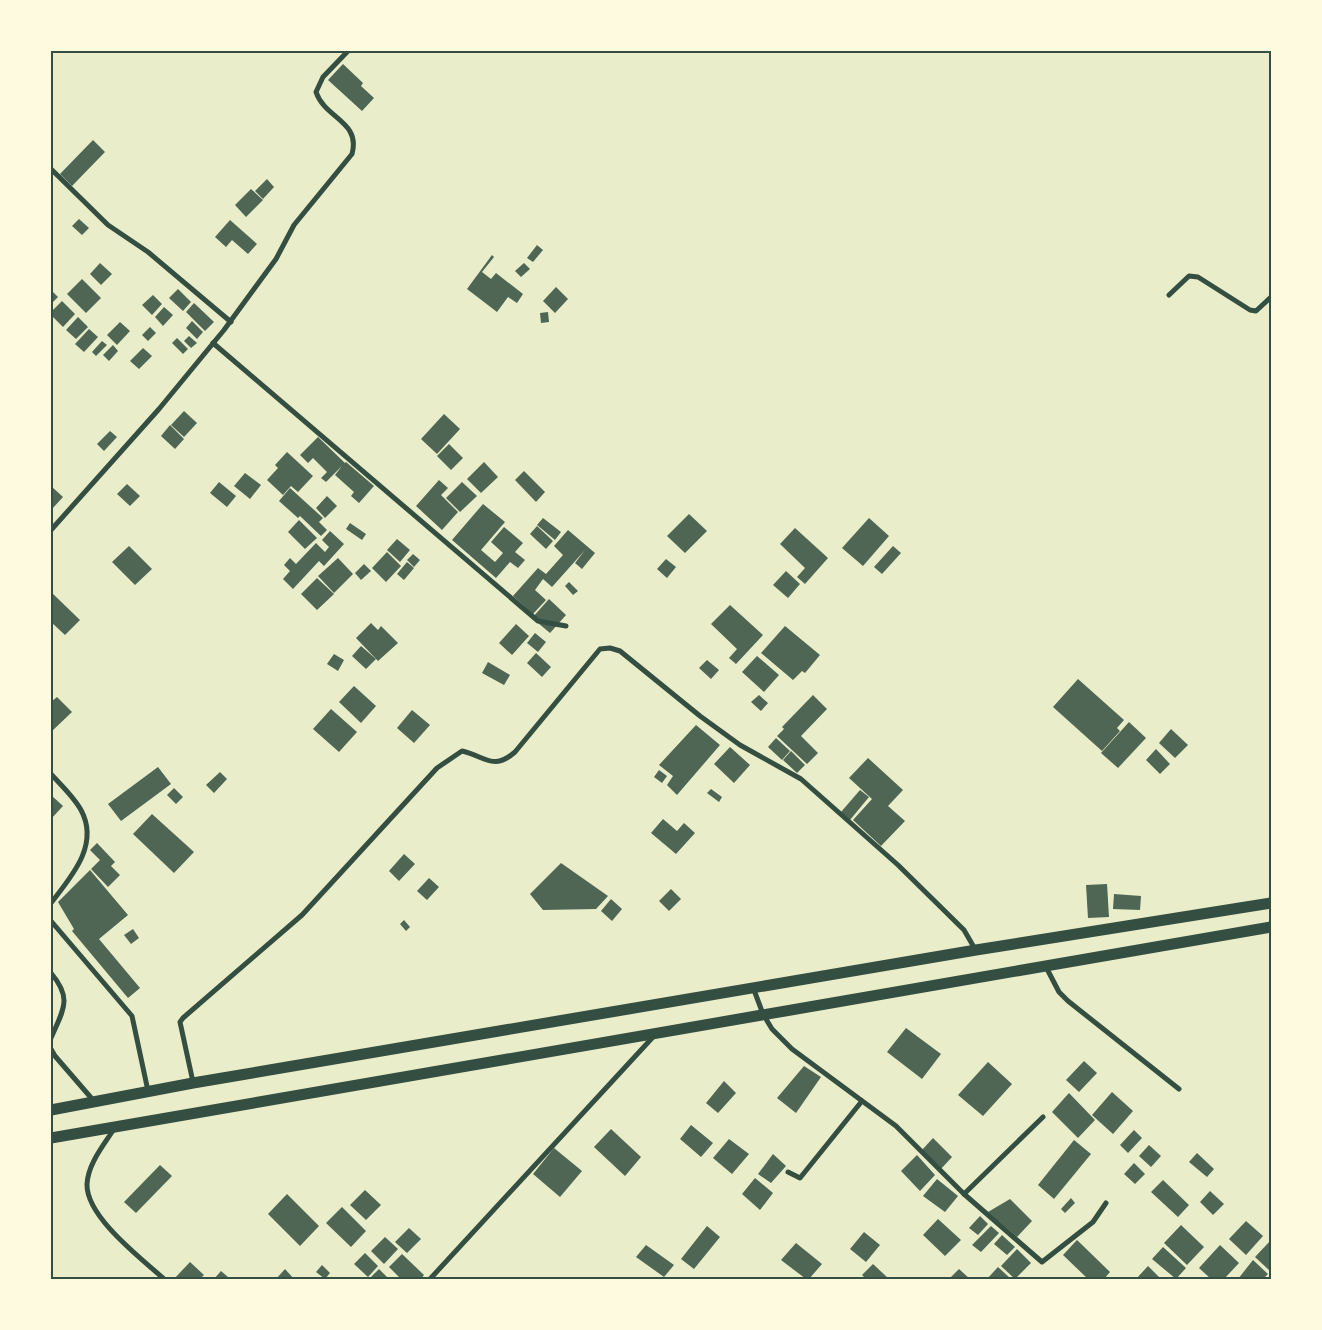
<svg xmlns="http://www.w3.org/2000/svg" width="1322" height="1330" viewBox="0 0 1322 1330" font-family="'Archivo Narrow',sans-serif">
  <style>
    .building { fill: #4f6655 }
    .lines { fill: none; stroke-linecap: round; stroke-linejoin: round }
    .minor { stroke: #344e41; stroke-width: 5 }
    .trunk { stroke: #344e41; stroke-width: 11 }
    .neatline { fill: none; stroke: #344e41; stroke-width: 2 }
  </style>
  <rect width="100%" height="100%" fill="#e9edc9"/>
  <g class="building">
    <polygon points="343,64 363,83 361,86 374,98 362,111 328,80"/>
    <polygon points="93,140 105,152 72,186 60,174"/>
    <polygon points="267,179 274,187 263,199 255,191"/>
    <polygon points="251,189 263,200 246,217 235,205"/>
    <polygon points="79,219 89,228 82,235 72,226"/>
    <polygon points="230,220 257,244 248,254 232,240 226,247 215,237"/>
    <polygon points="537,245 543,250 533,262 527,258"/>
    <polygon points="492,255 494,257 482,272 491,279 496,273 523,294 517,303 508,297 497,312 467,289"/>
    <polygon points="100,263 112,274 101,285 90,274"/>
    <polygon points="524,263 530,269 521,277 515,271"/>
    <polygon points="82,279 101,298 86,313 67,294"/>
    <polygon points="556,287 568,299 555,313 543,301"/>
    <polygon points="178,289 191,302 183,311 169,298"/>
    <polygon points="53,292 58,297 53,302 51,300"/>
    <polygon points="153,295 162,304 152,315 142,305"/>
    <polygon points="62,301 75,314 63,327 51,315 51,312"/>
    <polygon points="194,303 214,322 205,331 186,312"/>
    <polygon points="164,307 173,315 163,326 155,317"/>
    <polygon points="548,312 549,322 541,323 540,313"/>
    <polygon points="78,317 88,327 76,339 66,330"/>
    <polygon points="192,321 203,332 197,339 186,328"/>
    <polygon points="120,322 130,331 117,345 107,335"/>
    <polygon points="150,327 156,333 148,341 142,335"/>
    <polygon points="89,329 98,337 84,352 75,344"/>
    <polygon points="189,336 197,343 191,348 184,341"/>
    <polygon points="177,338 188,349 183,354 172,343"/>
    <polygon points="102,341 107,345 96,356 92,352"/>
    <polygon points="113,345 118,351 109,361 103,355"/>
    <polygon points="143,348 152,356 139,369 130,361"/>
    <polygon points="184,411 197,423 184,437 171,425"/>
    <polygon points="444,414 460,429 437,454 421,439"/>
    <polygon points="170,425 184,439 175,449 161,436"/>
    <polygon points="110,431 117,437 104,451 97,444"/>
    <polygon points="318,437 345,463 346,462 374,486 359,503 351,496 354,492 335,475 342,466 326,482 321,478 327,472 313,458 308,463 300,455"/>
    <polygon points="449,444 463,458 451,470 437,456"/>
    <polygon points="287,452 313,476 298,492 291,486 283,495 267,480 278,468 275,465"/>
    <polygon points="484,462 498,477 481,493 467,479"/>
    <polygon points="524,471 545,492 536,502 515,480"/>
    <polygon points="245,473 261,485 250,499 234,486"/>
    <polygon points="439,480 448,488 441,495 458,512 442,530 416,506"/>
    <polygon points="219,482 236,496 227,507 210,493"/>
    <polygon points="462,482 477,496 460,512 446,498"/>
    <polygon points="127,484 140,496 130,506 117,494"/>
    <polygon points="51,486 63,497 52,509 51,508"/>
    <polygon points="290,488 323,518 319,522 327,530 321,536 300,516 298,518 279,501"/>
    <polygon points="327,496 337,506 325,518 316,508"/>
    <polygon points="483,504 505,522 481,550 495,562 503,553 491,542 504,527 523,543 515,552 525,560 518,568 510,562 496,578 452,540"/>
    <polygon points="689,514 707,531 685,553 667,536"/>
    <polygon points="543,518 561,532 555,540 537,525"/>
    <polygon points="869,518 889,536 863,566 842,548"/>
    <polygon points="299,520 317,538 305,549 288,532"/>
    <polygon points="350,523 366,534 362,540 346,529"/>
    <polygon points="537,526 553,541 546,549 530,534"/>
    <polygon points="795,528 828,558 805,584 797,577 805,568 780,544"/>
    <polygon points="568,530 595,553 582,569 575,563 585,550 552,587 543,579 535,590 546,600 533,614 513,596 538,568 546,574 563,555 554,546"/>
    <polygon points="330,531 344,544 324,566 319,561 293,589 283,579 290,571 284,565 290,558 296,564 316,543 325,552 329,547 322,540"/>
    <polygon points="397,539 410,550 400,562 387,550"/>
    <polygon points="129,546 152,569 135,585 112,562"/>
    <polygon points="893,546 901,553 882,574 874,567"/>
    <polygon points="387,552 401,566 386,582 372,568"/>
    <polygon points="413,554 420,560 414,567 407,560"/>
    <polygon points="338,558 353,574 334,593 318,576"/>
    <polygon points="666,559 676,567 667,578 657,569"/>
    <polygon points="407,562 414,568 404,580 397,574"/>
    <polygon points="364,564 371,571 361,580 355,573"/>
    <polygon points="786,571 800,584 788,598 773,585"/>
    <polygon points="317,578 334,594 317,610 301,594"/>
    <polygon points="569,582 578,591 573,595 565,586"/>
    <polygon points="51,592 80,620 65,635 51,622"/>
    <polygon points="549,599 566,615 550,633 532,618"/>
    <polygon points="730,605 763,635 736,664 729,658 737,649 711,624"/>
    <polygon points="371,623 378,630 381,626 398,643 378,661 356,638"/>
    <polygon points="516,624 529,636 512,655 499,643"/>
    <polygon points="785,626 820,655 805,673 802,671 793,680 761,653"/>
    <polygon points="535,633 546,642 538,652 527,643"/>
    <polygon points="361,646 376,659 366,669 352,656"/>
    <polygon points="536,653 551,667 542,677 527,663"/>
    <polygon points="334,654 344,660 338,671 327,664"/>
    <polygon points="757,656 779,675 764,692 742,672"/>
    <polygon points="707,660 719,670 711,679 699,668"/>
    <polygon points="488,662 510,675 504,685 482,673"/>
    <polygon points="1078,679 1124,720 1117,728 1120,731 1102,751 1053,707"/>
    <polygon points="354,686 376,706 361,723 339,702"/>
    <polygon points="759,695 768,703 761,711 751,702"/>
    <polygon points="813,695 827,709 801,736 818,753 807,764 777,736 784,729 782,727"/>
    <polygon points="57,697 72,712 51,732 51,702"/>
    <polygon points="331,709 357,732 339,752 313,729"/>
    <polygon points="412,710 430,725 414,743 397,728"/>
    <polygon points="1129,722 1146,738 1118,768 1101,753"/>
    <polygon points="696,725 720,745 677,795 667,785 673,776 659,765"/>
    <polygon points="1171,729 1188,745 1175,758 1159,743"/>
    <polygon points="776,738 790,751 782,760 768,747"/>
    <polygon points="730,747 750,765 734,783 714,764"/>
    <polygon points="1156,749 1170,764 1160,774 1146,760"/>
    <polygon points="791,751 805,765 797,773 783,760"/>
    <polygon points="868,758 903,790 888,806 905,821 881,846 853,820 872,799 849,778"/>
    <polygon points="158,767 171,784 121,821 108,804"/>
    <polygon points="659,770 667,776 662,783 654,777"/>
    <polygon points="220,772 227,779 214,793 206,785"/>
    <polygon points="174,788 183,797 176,804 167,795"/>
    <polygon points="711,789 722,797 719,802 707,793"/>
    <polygon points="860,790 869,797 850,820 841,812"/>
    <polygon points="51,795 63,806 51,819"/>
    <polygon points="152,814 194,852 174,873 133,834"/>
    <polygon points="663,819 677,831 684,823 695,833 676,854 651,833"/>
    <polygon points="97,843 115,862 111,866 120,875 108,887 91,869 100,860 90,850"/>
    <polygon points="404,854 415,864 399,881 389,871"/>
    <polygon points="561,863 608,896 596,909 543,910 530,894"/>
    <polygon points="90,870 128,915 99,939 140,988 128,998 72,931 74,929 58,902"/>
    <polygon points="429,878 439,887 427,900 417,891"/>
    <polygon points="1107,884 1109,917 1088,918 1086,885"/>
    <polygon points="671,889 681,899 669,911 659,901"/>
    <polygon points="1114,894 1141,896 1140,910 1113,909"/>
    <polygon points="611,899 622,909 612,921 601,911"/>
    <polygon points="404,920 410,927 406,931 400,924"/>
    <polygon points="133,929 139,938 131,944 124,935"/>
    <polygon points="906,1028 941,1054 922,1079 887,1052"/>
    <polygon points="1084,1061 1097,1073 1079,1092 1066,1080"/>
    <polygon points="988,1062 1012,1084 983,1116 958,1095"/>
    <polygon points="804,1066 821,1077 796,1113 777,1098"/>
    <polygon points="724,1081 736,1093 718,1113 706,1103"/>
    <polygon points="1112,1092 1133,1111 1113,1134 1092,1115"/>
    <polygon points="1069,1093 1095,1120 1078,1138 1052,1112"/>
    <polygon points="691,1125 713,1143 701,1157 680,1139"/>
    <polygon points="611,1129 641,1157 625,1176 594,1147"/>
    <polygon points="1134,1130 1142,1138 1128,1153 1120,1145"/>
    <polygon points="933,1138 952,1157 940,1170 922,1150"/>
    <polygon points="729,1139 749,1154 732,1174 713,1158"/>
    <polygon points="1074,1140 1091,1154 1054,1199 1038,1185"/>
    <polygon points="1149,1145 1161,1156 1151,1167 1139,1156"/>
    <polygon points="554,1148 582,1171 560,1197 533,1174"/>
    <polygon points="1197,1153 1214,1169 1207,1177 1189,1162"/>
    <polygon points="773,1154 786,1166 771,1183 758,1174"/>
    <polygon points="917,1155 935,1175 920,1191 901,1171"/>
    <polygon points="1134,1163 1145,1174 1135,1184 1124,1174"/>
    <polygon points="160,1165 172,1176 136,1213 124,1202"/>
    <polygon points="755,1178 773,1193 760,1210 742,1194"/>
    <polygon points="937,1179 958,1196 945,1212 923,1196"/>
    <polygon points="1163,1180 1189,1205 1178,1217 1151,1192"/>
    <polygon points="365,1190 381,1205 366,1220 350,1205"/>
    <polygon points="1210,1191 1224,1204 1213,1215 1200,1202"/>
    <polygon points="287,1194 319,1226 300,1246 268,1214"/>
    <polygon points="1071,1198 1075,1203 1065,1213 1061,1209"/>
    <polygon points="1010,1199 1032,1221 1017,1237 988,1212"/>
    <polygon points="342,1207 366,1231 351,1247 326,1223"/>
    <polygon points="980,1216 988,1224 978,1235 969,1228"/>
    <polygon points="938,1219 961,1240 945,1256 923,1235"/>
    <polygon points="1246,1221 1263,1236 1246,1255 1229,1239"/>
    <polygon points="1181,1225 1204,1247 1187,1265 1164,1243"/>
    <polygon points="707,1226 720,1237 694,1269 681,1259"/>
    <polygon points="991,1226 999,1233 981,1252 972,1245"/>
    <polygon points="409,1228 421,1239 407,1253 395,1242"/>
    <polygon points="864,1232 880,1245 866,1262 850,1249"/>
    <polygon points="1002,1235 1015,1247 1007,1255 994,1244"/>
    <polygon points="385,1237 398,1249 384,1264 371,1251"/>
    <polygon points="1077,1240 1110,1272 1104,1279 1088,1279 1063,1255"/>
    <polygon points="1271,1240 1271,1272 1255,1257"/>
    <polygon points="796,1243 822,1264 809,1279 806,1279 781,1260"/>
    <polygon points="646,1245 674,1265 664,1277 636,1257"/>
    <polygon points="1220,1245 1239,1263 1224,1279 1211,1279 1199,1268"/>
    <polygon points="1163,1247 1186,1268 1176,1279 1152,1259"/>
    <polygon points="1017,1249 1031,1263 1015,1279 1001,1266"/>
    <polygon points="365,1253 378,1266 368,1277 354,1264"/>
    <polygon points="402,1254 424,1275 421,1279 401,1279 389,1267"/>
    <polygon points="1253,1260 1268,1274 1263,1279 1238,1279"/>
    <polygon points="190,1262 204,1275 200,1279 174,1279"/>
    <polygon points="873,1264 889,1279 866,1279 862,1275"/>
    <polygon points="322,1265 330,1273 325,1279 316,1272"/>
    <polygon points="1148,1266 1161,1279 1136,1279"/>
    <polygon points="998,1267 1011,1279 987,1279"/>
    <polygon points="285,1269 294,1279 276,1279"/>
    <polygon points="379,1269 389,1279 369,1279"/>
    <polygon points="959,1269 970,1279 949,1279"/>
    <polygon points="221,1271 228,1277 226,1279 214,1279"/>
  </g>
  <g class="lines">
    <g class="minor">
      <polyline points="51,169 108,225 148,252 231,322"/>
      <polyline points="1169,295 1189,276 1198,277 1250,310 1256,311 1271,297"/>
      <polyline points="213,343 538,621 566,626"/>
      <path d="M51,530L159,409L224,330L276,259L294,225L352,154C361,121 325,119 316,92L323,77L348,51"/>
      <path d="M51,774C61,785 74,797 81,810C100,845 71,877 51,903"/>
      <polyline points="51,921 132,1016 148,1091"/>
      <polyline points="1046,967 1059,992 1068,1001 1179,1089"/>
      <path d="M51,973C73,999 63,1010 51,1038"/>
      <polyline points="754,990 763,1014 772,1029 792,1049 896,1126 964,1194 1042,1262 1093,1222 1106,1203"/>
      <polyline points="51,1049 55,1056 93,1100"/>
      <path d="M193,1082L180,1022L183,1018L302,915L437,768L462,751C487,757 493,771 515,752L600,649L610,648L620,651L700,716L740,745L801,779L898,865L964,930L975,949"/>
      <path d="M114,1129C103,1146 88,1164 87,1184C86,1217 142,1259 164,1279"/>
      <polyline points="788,1172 800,1178 862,1101"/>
      <polyline points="964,1194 1043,1117"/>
      <polyline points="430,1279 653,1037"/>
    </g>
    <g class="trunk">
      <polyline points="51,1110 193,1083 976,950 1271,903"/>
      <polyline points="51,1138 1271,927"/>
    </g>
  </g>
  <rect width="1322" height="1330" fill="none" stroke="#fefae0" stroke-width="105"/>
  <rect x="52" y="52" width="1218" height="1226" class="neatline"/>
</svg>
